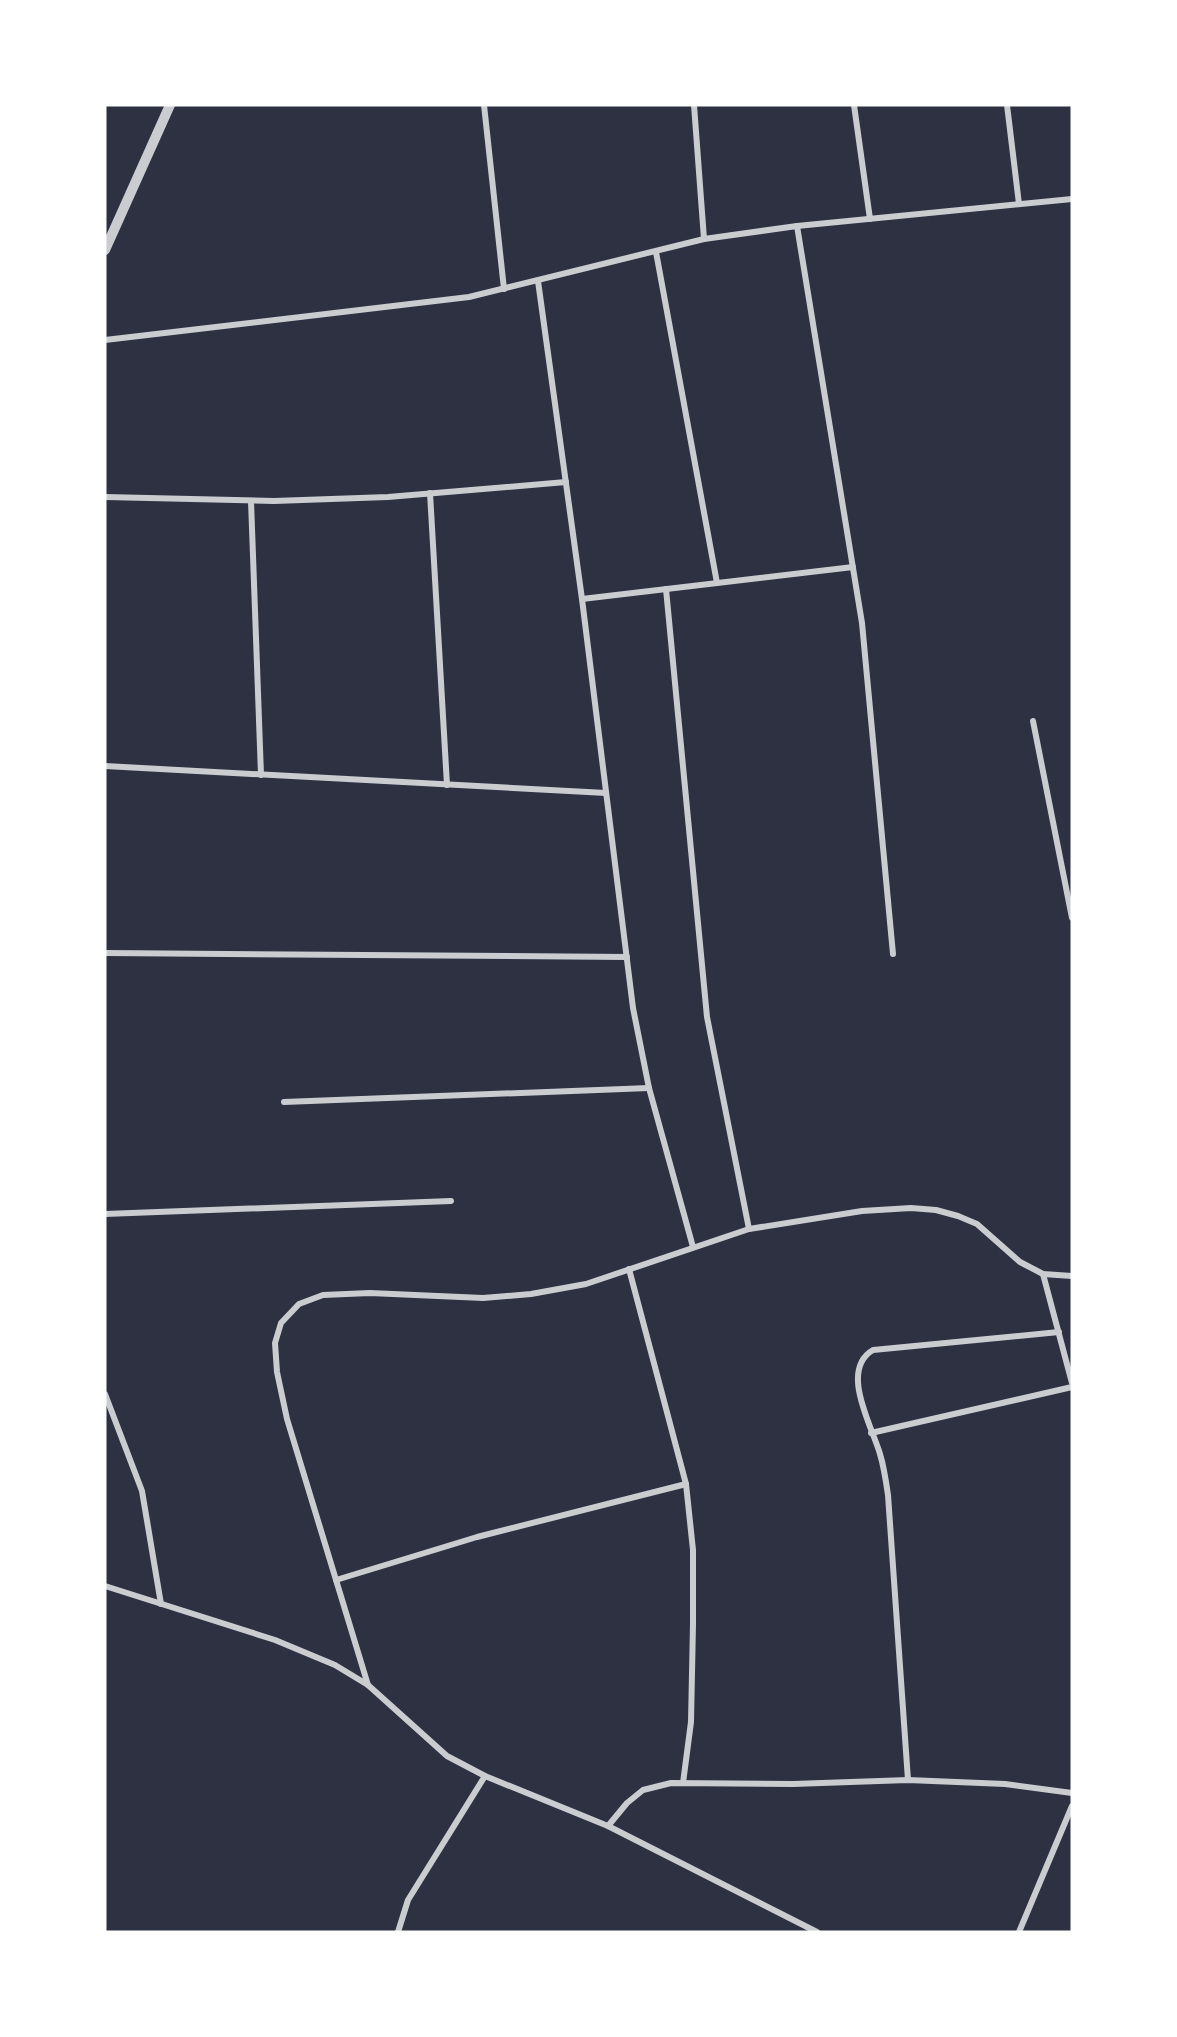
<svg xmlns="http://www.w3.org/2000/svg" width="1177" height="2037" viewBox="0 0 1177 2037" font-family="Rubik,sans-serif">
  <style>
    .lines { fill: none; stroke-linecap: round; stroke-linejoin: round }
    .minor { stroke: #caccd0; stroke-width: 6 }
    .tertiary { stroke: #caccd0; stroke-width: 10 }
  </style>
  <rect width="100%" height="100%" fill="#2d3142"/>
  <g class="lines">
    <g class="minor">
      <polyline points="484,105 504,289"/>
      <polyline points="694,105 704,239"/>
      <polyline points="854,105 870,219"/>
      <polyline points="1007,105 1019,204"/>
      <polyline points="797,226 862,623 893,954"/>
      <polyline points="656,252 717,583"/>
      <polyline points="538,281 582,599 633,1008 649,1088 693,1247"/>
      <polyline points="105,340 469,297 704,239 797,226 1072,199"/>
      <polyline points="430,493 447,785"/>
      <polyline points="105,497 274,501 388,497 566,482"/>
      <polyline points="251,501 261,775"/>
      <polyline points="666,589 707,1017 749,1229"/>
      <polyline points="582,599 853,567"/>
      <polyline points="1033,721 1072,918"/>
      <polyline points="105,766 606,793"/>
      <polyline points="105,953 627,957"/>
      <polyline points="284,1102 649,1088"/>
      <polyline points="105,1214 451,1201"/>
      <polyline points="629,1269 686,1484 693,1550 693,1624 691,1722 683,1783"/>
      <polyline points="1043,1274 1072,1383"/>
      <polyline points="105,1394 142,1491 161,1604"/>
      <polyline points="871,1433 1072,1387"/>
      <polyline points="336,1580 477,1537 686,1484"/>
      <polyline points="105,1586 275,1640 335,1665 368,1685 447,1756 485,1776 608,1826 817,1932"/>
      <polyline points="368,1685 287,1419 277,1372 275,1343 281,1323 299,1304 323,1295 370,1293 483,1298 531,1294 586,1284 749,1229 862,1211 911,1208 936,1210 958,1216 977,1224 1020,1262 1043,1274 1072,1276"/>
      <path d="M908,1780L888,1495C886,1481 884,1467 880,1454C872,1426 839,1370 873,1350L1059,1332"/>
      <polyline points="608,1826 627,1803 643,1790 671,1783 793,1784 908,1780 1005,1784 1072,1793"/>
      <polyline points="398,1932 408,1900 485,1776"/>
      <polyline points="1019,1932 1072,1806"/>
    </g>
    <polyline class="tertiary" points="105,250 170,105"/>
  </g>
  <rect width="1177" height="2037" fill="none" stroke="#ffffff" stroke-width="213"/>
</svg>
